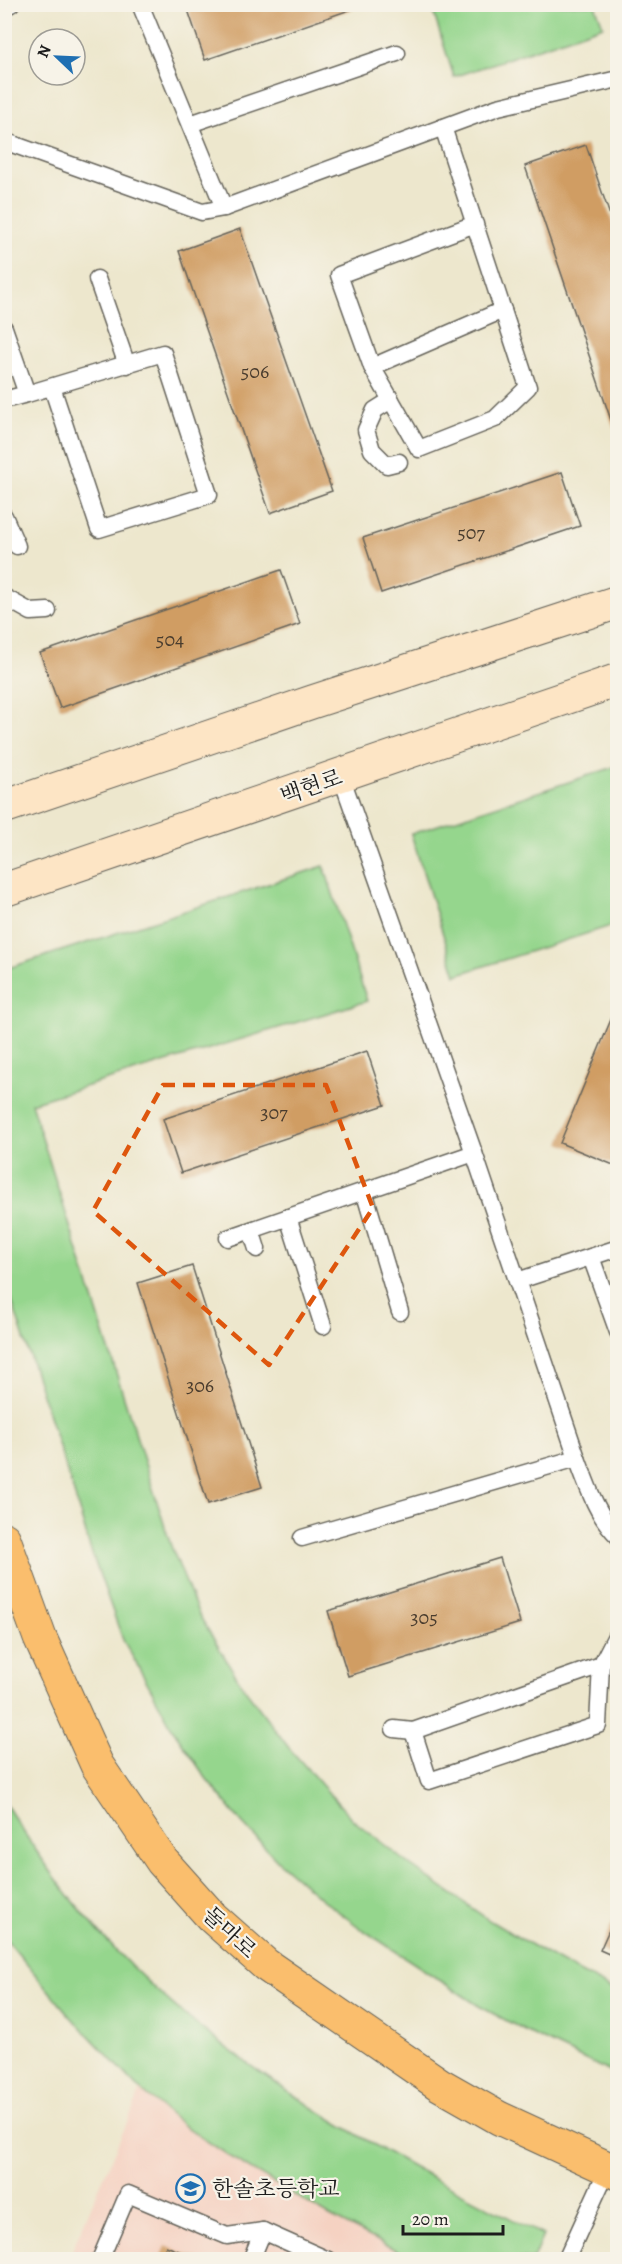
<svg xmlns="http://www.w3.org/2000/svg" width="622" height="2264" viewBox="0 0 622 2264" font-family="Alegreya,'Noto Serif KR',serif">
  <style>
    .built { fill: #f5d2c2 }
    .green { fill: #95d68d; stroke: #587954; stroke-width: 1.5 }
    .building { fill: #d09d64 }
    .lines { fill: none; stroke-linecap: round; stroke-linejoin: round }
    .lane-casing { stroke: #65635a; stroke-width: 19 }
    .secondary-casing { stroke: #65635a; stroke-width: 35 }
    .primary-casing { stroke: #65635a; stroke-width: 35 }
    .lane { stroke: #fff; stroke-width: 16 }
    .secondary { stroke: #fde5c5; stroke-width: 33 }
    .primary { stroke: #fabe6d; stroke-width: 33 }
    .marked { fill: none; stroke: #de560d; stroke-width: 4.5; stroke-dasharray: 12 8; stroke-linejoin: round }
    .labels { text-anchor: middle; stroke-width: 4.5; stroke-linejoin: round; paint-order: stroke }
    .number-label { font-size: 20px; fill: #493c2e }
    .street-label { font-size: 22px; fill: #1c1c1c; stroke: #f7f3e8 }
    .poi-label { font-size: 22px; fill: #1c1c1c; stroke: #f7f3e8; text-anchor: start }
  </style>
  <rect width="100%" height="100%" fill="#f7f3e8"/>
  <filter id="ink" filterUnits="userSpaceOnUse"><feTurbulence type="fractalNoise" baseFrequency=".0167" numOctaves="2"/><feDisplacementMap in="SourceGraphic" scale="12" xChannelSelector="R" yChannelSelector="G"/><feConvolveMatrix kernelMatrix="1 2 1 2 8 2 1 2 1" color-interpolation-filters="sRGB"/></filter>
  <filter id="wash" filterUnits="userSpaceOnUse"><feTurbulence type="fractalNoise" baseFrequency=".008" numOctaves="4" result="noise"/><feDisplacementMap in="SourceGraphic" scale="24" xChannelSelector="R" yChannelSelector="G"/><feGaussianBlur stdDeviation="1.35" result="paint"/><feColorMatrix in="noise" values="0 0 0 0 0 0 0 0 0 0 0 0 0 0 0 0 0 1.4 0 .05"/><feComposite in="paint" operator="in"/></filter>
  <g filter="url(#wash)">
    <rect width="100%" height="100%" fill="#ede7cd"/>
    <polygon class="built" points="141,2090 181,2124 237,2161 328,2215 413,2259 68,2260"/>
    <g class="green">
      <polygon points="431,5 595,5 603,26 454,77"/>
      <polygon points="617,766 617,924 456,975 411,834"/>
      <polygon points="324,866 367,1001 31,1103 171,1546 199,1615 241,1684 289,1748 352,1819 411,1866 492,1922 562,1963 617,1992 617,2075 535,2036 479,2006 363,1930 324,1901 282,1865 242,1823 206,1778 174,1731 148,1684 123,1640 90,1548 74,1493 5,1280 5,969"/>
      <path d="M5,1803C41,1861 83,1919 133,1968C249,2082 398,2161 543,2235L533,2259H413L328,2215L237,2161L181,2124L141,2090L69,2015L5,1938Z"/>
    </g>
    <g id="blocks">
      <g class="building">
        <polygon points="186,4 364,4 364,5 205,60"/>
        <polygon points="586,145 618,239 618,428 614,429 525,166"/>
        <polygon points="240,229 332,491 270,513 179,251"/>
        <polygon points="562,472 580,526 381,593 363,538"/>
        <polygon points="281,570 300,624 60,708 40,653"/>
        <polygon points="617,1005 618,1162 616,1166 560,1143"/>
        <polygon points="367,1051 385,1105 181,1173 163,1119"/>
        <polygon points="192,1266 262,1487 208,1504 138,1283"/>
        <polygon points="500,1558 520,1623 348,1676 328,1611"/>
        <polygon points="618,1910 618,1958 600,1950"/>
        <polygon points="166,2246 199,2259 199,2260 160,2260"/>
      </g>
    </g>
  </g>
  <g filter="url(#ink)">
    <use href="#blocks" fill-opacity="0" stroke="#65635a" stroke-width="1.5"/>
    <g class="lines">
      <defs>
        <g id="lane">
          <polyline points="140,4 224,208"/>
          <polyline points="4,6 11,4"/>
          <polyline points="190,124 397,53"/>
          <polyline points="443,127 528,387 495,419 419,449 372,367 339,275 475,224"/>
          <polyline points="4,141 202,212 224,208 498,107 618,79"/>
          <polyline points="97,279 127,365"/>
          <polyline points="4,328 27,394 4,400"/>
          <polyline points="372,367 503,310"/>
          <polyline points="27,394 163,353 209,495 99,529 52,387"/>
          <polyline points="391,400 375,410 366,430 372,450 387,465 399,462"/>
          <polyline points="4,516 17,546"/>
          <polyline points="4,597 31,612 48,611"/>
          <path d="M341,776L474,1153L577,1458C587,1485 597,1516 618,1536"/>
          <polyline points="364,1191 400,1312"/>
          <polyline points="288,1217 323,1326"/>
          <polyline points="251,1230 257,1249"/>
          <polyline points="228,1238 474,1153"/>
          <polyline points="591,1257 618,1332"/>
          <polyline points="517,1281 618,1248"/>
          <polyline points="302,1538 577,1458"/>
          <polyline points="601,1665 413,1731 429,1781 598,1725 601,1665 618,1632"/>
          <polyline points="394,1729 413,1731"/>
          <polyline points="100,2260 128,2194 227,2236 263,2231 328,2260"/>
          <polyline points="251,2260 263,2231"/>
          <polyline points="566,2260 608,2168"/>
        </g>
        <g id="secondary">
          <polyline points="4,807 312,702 618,602"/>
          <polyline points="4,890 618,680"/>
        </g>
        <polyline id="primary" points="4,1539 40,1638 97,1765 162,1861 212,1917 266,1965 439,2084 499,2118 618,2173"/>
      </defs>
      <use href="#lane" class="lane-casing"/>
      <use href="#secondary" class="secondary-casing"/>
      <use href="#primary" class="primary-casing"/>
      <use href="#lane" class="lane"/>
      <use href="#secondary" class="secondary"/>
      <use href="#primary" class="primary"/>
    </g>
  </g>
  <path class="marked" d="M163,1085H326L373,1208L269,1365L93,1211Z"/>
  <defs>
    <symbol id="school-ring" viewBox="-11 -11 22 22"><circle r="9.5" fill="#f7f3e8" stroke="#1f6fb2" stroke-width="1.5"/><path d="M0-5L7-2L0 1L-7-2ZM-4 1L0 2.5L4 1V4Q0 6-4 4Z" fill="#1f6fb2"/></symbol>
  </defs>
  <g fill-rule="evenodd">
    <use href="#school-ring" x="174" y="2172" width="33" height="33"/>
  </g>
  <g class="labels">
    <g class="number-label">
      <text x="255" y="378">506</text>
      <text x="471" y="539">507</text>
      <text x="170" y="646">504</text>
      <text x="274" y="1119">307</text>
      <text x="200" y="1392">306</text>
      <text x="424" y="1624">305</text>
    </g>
    <g class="street-label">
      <text transform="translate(311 786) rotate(-19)" y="8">백현로</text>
      <text transform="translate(230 1932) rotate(43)" y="8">돌마로</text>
    </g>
    <g class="poi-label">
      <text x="212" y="2196">한솔초등학교</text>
    </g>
  </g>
  <rect width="622" height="2264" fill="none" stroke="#f7f3e8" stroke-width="24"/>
  <g transform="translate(57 57) rotate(293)"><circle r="28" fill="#f7f3e8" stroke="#9f9d96" stroke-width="1.5"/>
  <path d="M0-4.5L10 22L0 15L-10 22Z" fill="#1f6fb2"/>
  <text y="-9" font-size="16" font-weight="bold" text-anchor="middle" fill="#1c1c1c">N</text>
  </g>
  <path d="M403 2225v9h100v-9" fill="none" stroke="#1c1c1c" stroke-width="3"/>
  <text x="412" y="2225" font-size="18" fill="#1c1c1c" stroke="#f7f3e8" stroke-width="4.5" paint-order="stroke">20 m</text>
</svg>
